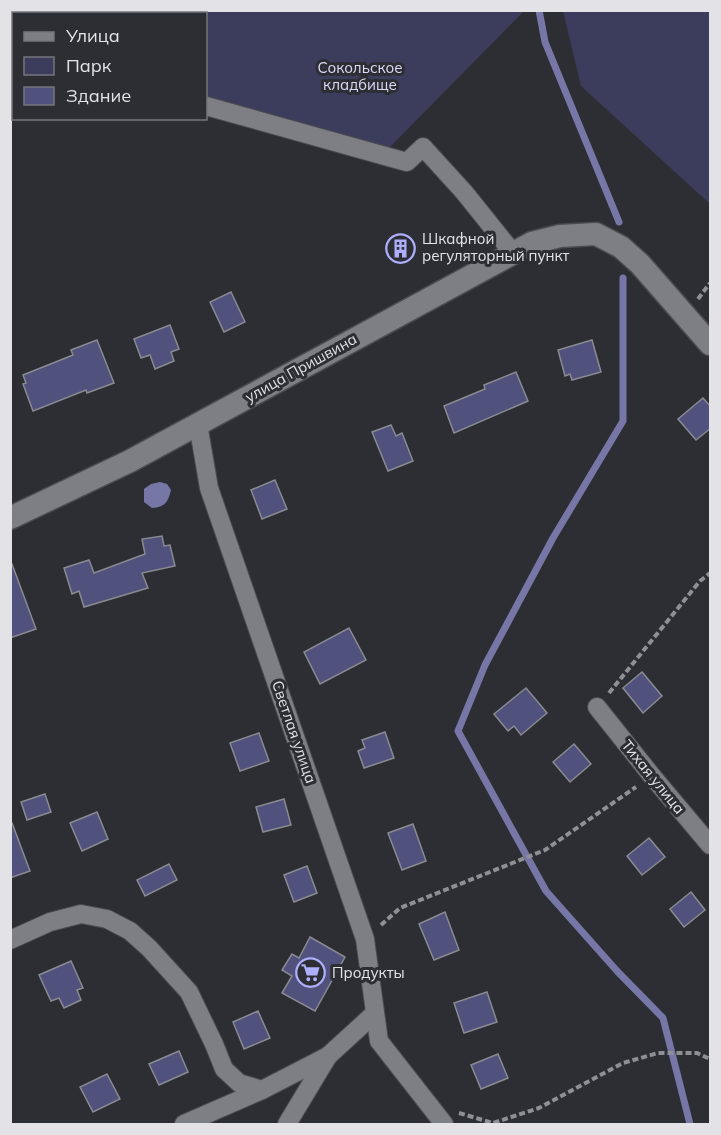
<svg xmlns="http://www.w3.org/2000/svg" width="721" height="1135" viewBox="0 0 721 1135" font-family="Mulish,sans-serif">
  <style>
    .green { fill: #3c3d5c }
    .water { fill: #7677a6 }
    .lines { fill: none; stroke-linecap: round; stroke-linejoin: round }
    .stream { stroke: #7677a6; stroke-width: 7 }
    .building { fill: #51517d; stroke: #8a8a91; stroke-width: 1.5 }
    .minor-casing { stroke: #4b4b50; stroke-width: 20 }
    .tertiary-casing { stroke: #4b4b50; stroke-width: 25 }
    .path { stroke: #8f9095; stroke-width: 4; stroke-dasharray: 6 3; stroke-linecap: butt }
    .minor { stroke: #7e7e85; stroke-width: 18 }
    .tertiary { stroke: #7e7e85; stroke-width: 22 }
    .labels { text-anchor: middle; stroke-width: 6; stroke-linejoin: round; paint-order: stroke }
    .park-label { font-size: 15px; fill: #d9dbf8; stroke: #2d2e34 }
    .poi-label { font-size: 15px; fill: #e3e3e7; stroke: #2d2e34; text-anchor: start }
    .street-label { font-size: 15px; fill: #e3e3e7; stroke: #2d2e34 }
  </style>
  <rect width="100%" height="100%" fill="#2d2e34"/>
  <g class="green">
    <polygon points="10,11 524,11 384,153 206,99 206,14 14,14 13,41 11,41"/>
    <polygon points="563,11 710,11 710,204 581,86"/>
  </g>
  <path class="water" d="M160,482L167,484L171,490C168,502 165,507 152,508L144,502V489L151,484Z"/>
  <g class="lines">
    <g class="stream">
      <polyline points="539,10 545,42 619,222"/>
      <polyline points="623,278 623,421 553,538 485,665 458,731 546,891 617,971 663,1018 690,1124"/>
    </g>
  </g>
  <g class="building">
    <polygon points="231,292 245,322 224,332 210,302"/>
    <polygon points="170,325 179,349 171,352 174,361 155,369 150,355 141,358 134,339"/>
    <polygon points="97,340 114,383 87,393 86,390 33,411 23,384 26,383 23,375 73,355 71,350"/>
    <polygon points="592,340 601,372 572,380 570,374 565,376 558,350"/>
    <polygon points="516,372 528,401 454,433 444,406 485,389 484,385"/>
    <polygon points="703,398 711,407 711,428 696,440 678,419"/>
    <polygon points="391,425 396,436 402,433 413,461 388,471 372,432"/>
    <polygon points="275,480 287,509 262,519 251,490"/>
    <polygon points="162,536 164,546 170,545 175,566 142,573 148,588 84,607 79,591 72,594 64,568 89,560 94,573 145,554 142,539"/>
    <polygon points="12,564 36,629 10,638 10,565"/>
    <polygon points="349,628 366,660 320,684 304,652"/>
    <polygon points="642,672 662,696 643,713 623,688"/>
    <polygon points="526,688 547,713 521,735 514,726 508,731 494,714"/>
    <polygon points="385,732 394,758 364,768 358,751 365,748 362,740"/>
    <polygon points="259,733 269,761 240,771 230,743"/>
    <polygon points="574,744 591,764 570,782 553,762"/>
    <polygon points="45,794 51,812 27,820 21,802"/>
    <polygon points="284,799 291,825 263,832 256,807"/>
    <polygon points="97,812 108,839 82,851 70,823"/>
    <polygon points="10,823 12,823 30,871 10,878"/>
    <polygon points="413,824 426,861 402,870 388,833"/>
    <polygon points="649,838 665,857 642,875 627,856"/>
    <polygon points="169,864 177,880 145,896 137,880"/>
    <polygon points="307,866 317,893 294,902 284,875"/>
    <polygon points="691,892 705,910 684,927 670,909"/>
    <polygon points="445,912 459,950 434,960 419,924"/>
    <polygon points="310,937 345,957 315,1011 282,993 292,976 282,970 292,954 299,958"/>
    <polygon points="71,961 83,988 77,990 81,1000 64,1008 59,998 51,1001 39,975"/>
    <polygon points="487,992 497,1022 464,1033 454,1003"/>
    <polygon points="258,1011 270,1038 244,1049 233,1022"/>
    <polygon points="179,1051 188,1072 159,1085 149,1064"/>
    <polygon points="498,1054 508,1078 481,1089 471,1065"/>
    <polygon points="107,1074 120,1099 93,1112 80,1087"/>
  </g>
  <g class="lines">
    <defs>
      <g id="minor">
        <polyline points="10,52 14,52"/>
        <polyline points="206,106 403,161 407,162 423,147 464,192 513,253"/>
        <polyline points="198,424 209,488 365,939 379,1041 444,1124"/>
        <polyline points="597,707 652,776 710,845"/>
        <polyline points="10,940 50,922 81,914 107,919 130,931 149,948 189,992 214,1044 224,1069 239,1083 262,1090"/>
        <polyline points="184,1124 262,1090 328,1056 375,1013"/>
        <polyline points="287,1124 328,1056"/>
      </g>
      <polyline id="tertiary" points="10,518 130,461 532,243 560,236 596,234 621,247 640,264 710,344"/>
    </defs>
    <use href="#minor" class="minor-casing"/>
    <use href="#tertiary" class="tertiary-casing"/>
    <g class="path">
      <polyline points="698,299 710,283"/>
      <polyline points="609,693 700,581 710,573"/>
      <polyline points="381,925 400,908 545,850 636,787"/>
      <polyline points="459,1113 493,1123 539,1108 623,1063 658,1053 697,1053 710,1059"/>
    </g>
    <use href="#minor" class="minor"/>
    <use href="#tertiary" class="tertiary"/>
  </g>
  <defs>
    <symbol id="building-ring" viewBox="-11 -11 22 22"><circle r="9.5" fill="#2d2e34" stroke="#adaffb" stroke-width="1.5"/><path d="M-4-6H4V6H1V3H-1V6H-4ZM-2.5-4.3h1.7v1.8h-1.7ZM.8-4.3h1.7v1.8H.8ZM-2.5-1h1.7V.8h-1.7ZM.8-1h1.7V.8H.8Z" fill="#adaffb"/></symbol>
    <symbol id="supermarket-ring" viewBox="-11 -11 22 22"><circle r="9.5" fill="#2d2e34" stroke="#adaffb" stroke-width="1.5"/><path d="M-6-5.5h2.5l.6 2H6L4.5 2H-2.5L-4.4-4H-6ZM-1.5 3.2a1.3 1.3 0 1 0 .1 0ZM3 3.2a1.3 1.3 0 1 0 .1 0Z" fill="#adaffb"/></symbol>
  </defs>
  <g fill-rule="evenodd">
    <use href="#building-ring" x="384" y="232" width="33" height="33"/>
    <use href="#supermarket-ring" x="294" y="956" width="33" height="33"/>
  </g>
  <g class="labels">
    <g class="park-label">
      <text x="360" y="73">Сокольское<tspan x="360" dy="17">кладбище</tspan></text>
    </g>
    <g class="poi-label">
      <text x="422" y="244">Шкафной<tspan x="422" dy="17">регуляторный пункт</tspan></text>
      <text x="332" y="978">Продукты</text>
    </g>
    <g class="street-label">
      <text transform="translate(301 368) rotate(-29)" y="5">улица Пришвина</text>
      <text transform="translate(294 732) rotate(71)" y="5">Светлая улица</text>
      <text transform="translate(653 777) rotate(51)" y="5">Тихая улица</text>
    </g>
  </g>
  <rect width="721" height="1135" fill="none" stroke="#e3e3e7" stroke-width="24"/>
  <rect x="12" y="12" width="195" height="108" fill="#2d2e34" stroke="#76767c" stroke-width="1.5"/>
  <rect x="24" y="32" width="30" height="9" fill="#7e7e85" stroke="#76767c" stroke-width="1.5"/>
  <text x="66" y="42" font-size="18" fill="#e3e3e7">Улица</text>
  <rect x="24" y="57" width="30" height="18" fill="#3c3d5c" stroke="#76767c" stroke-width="1.5"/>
  <text x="66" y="72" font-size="18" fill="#e3e3e7">Парк</text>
  <rect x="24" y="87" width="30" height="18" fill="#51517d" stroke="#76767c" stroke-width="1.5"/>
  <text x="66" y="102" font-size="18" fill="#e3e3e7">Здание</text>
</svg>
